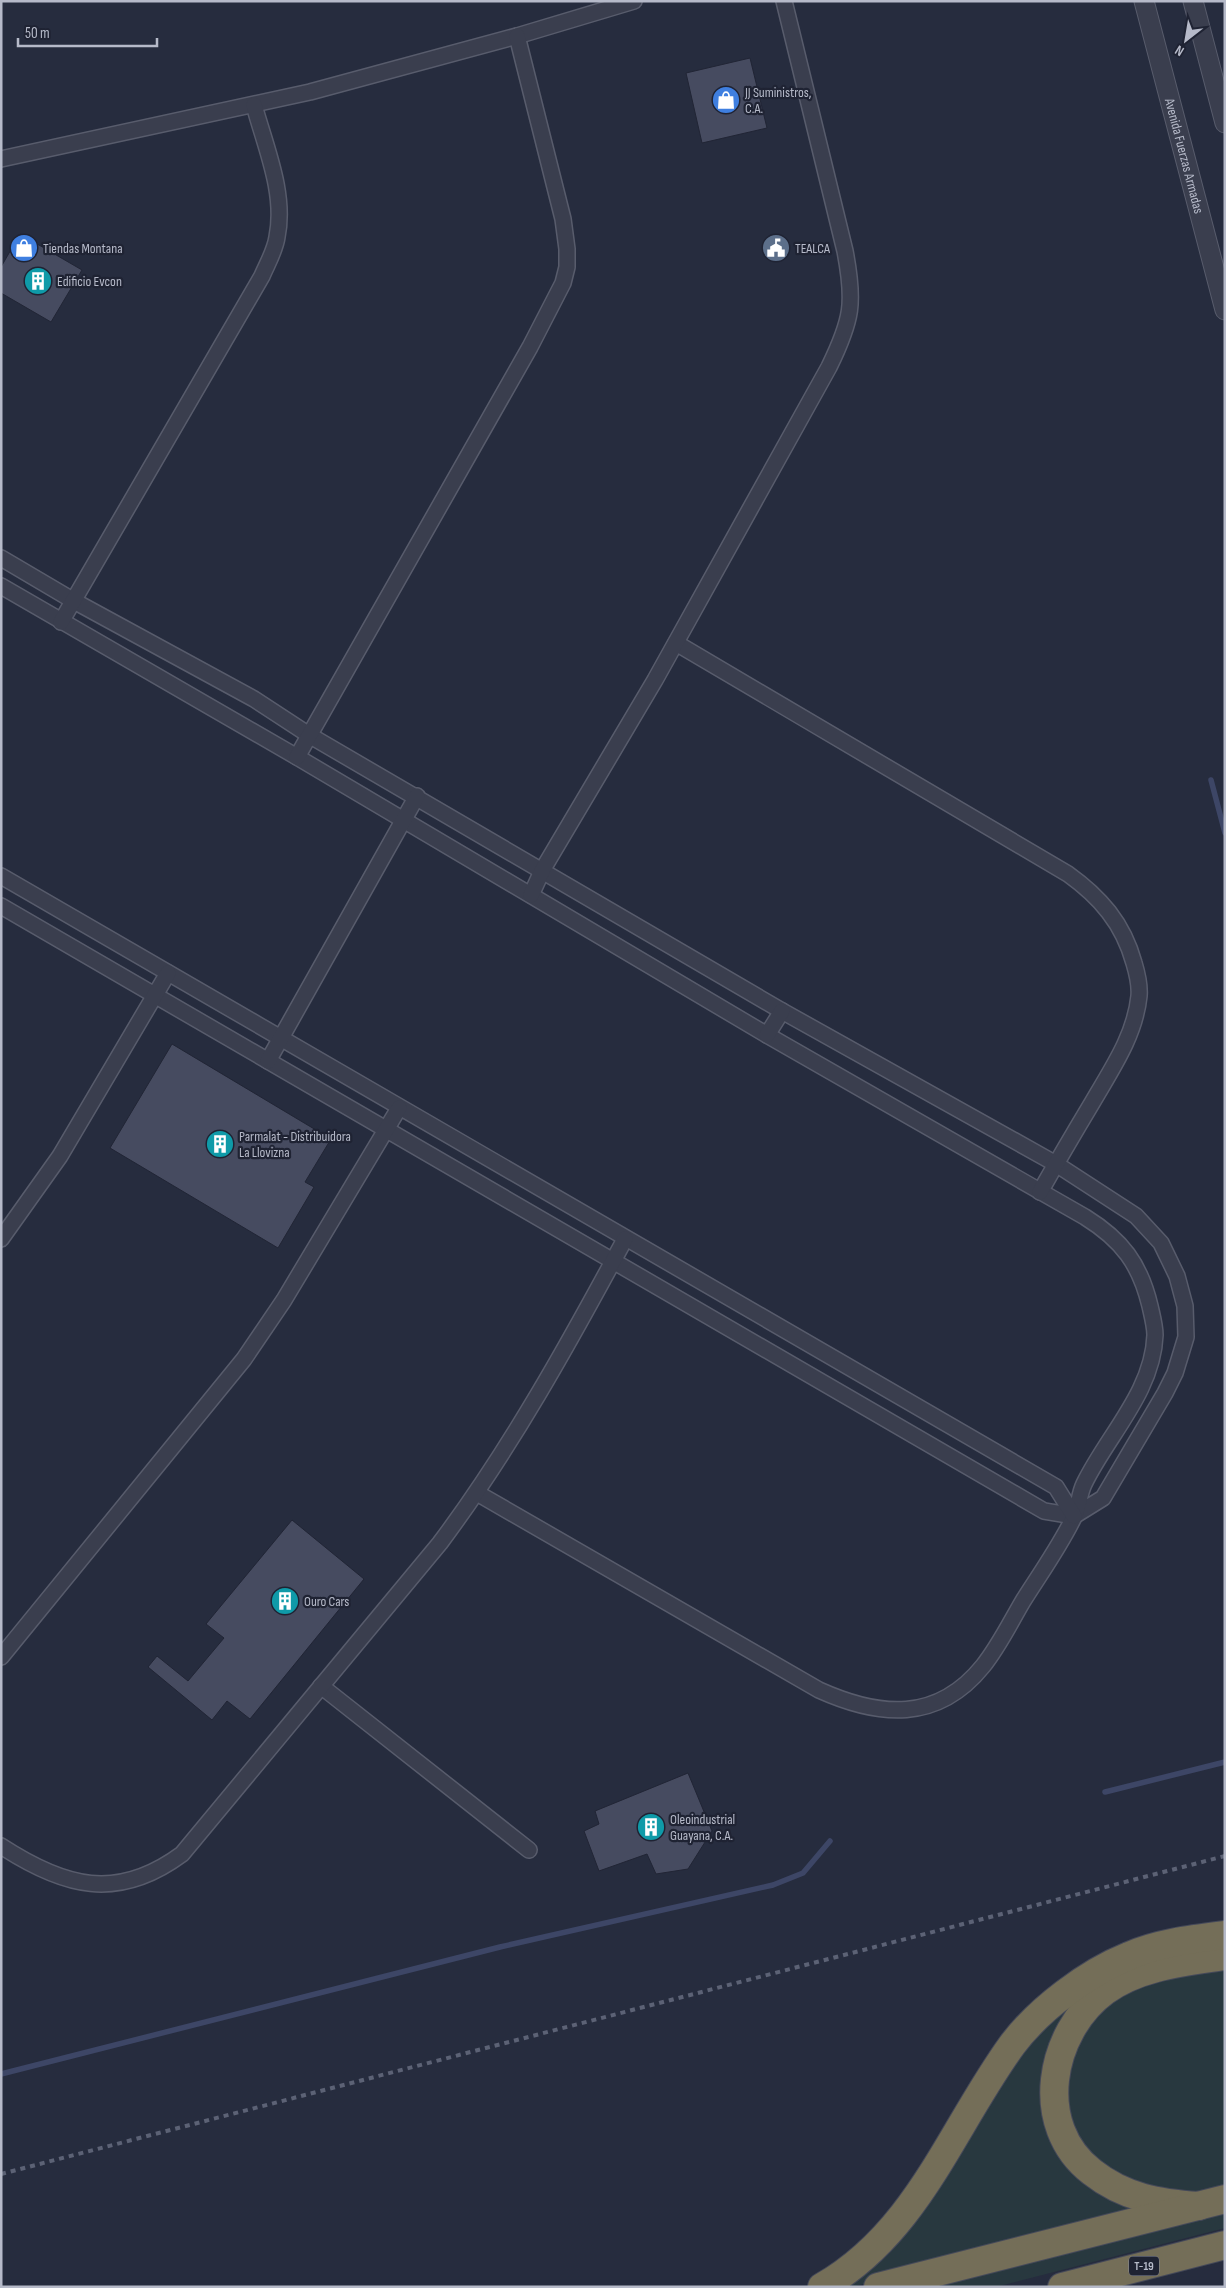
<svg xmlns="http://www.w3.org/2000/svg" width="1226" height="2288" viewBox="0 0 1226 2288" font-family="'Sofia Sans Condensed',sans-serif">
  <style>
    .green { fill: #28383f }
    .lines { fill: none; stroke-linecap: round; stroke-linejoin: round }
    .stream { stroke: #3d4666; stroke-width: 5.5 }
    .building { fill: #464b60; stroke: #212535 }
    .minor-casing { stroke: #585c6c; stroke-width: 18 }
    .tertiary-casing { stroke: #585c6c; stroke-width: 21 }
    .motorway-casing { stroke: #454959; stroke-width: 30 }
    .minor { stroke: #3a3e4e; stroke-width: 15 }
    .tertiary { stroke: #3a3e4e; stroke-width: 19 }
    .motorway { stroke: #746e58; stroke-width: 28 }
    .rail { stroke: #5c6275; stroke-width: 4; stroke-dasharray: 5 5; stroke-linecap: butt }
    .labels { text-anchor: middle; stroke-width: 4.5; stroke-linejoin: round; paint-order: stroke }
    .shield { fill: #1f2333; stroke: #898d9c; stroke-width: 1 }
    .shield-label { font-size: 12px; font-weight: bold; fill: #b6bac9 }
    .poi-label { font-size: 14px; fill: #b6bac9; stroke: #1f2333; text-anchor: start }
    .street-label { font-size: 14px; fill: #b6bac9; stroke: #1f2333 }
  </style>
  <rect width="100%" height="100%" fill="#262c3e"/>
  <g class="green">
    <polygon points="1225,1965 1225,2190 1160,2194 1110,2174 1074,2137 1062,2085 1082,2029 1124,1989"/>
    <polygon points="1082,2000 1050,2126 1155,2209 852,2287 840,2287 1006,2072 1060,2010"/>
    <polygon points="1225,2208 1225,2228 996,2287 912,2287"/>
  </g>
  <g class="lines">
    <g class="stream">
      <polyline points="1211,780 1225,833"/>
      <polyline points="1105,1792 1225,1762"/>
      <polyline points="1,2074 500,1947 773,1885 803,1873 830,1841"/>
    </g>
  </g>
  <g class="building">
    <polygon points="750,58 767,128 702,143 686,73"/>
    <polygon points="20,234 82,270 51,322 1,293 1,267"/>
    <polygon points="172,1044 331,1139 305,1182 314,1187 278,1248 110,1148"/>
    <polygon points="292,1520 364,1579 250,1719 227,1701 212,1720 148,1667 157,1656 188,1681 224,1638 206,1624"/>
    <polygon points="688,1773 712,1831 688,1869 656,1874 647,1854 599,1871 584,1831 599,1824 595,1811"/>
  </g>
  <g class="lines">
    <defs>
      <g id="minor">
        <polyline points="1,159 310,92 517,36 634,1"/>
        <polyline points="1,558 74,601 254,699 309,735 782,1011 1056,1164 1136,1216 1161,1243 1177,1276 1185,1306 1186,1337 1175,1373 1165,1393 1103,1498 1074,1516 1044,1511 1,906"/>
        <path d="M1,586L297,757L767,1035L1085,1217C1122,1240 1140,1264 1150,1306C1152,1315 1155,1326 1155,1335C1153,1392 1107,1436 1084,1484C1079,1494 1079,1507 1074,1517C1060,1546 1040,1574 1023,1601C1010,1623 999,1646 983,1666C937,1723 879,1717 819,1690L477,1493"/>
        <path d="M61,622L262,276C267,264 275,251 277,237C286,193 265,146 254,105"/>
        <path d="M676,643L1068,874C1100,897 1123,923 1134,963C1137,973 1140,985 1139,996C1135,1036 1111,1070 1092,1103C1074,1133 1057,1162 1040,1192"/>
        <polyline points="297,757 530,347 563,283 567,267 567,249 563,219 517,36"/>
        <polyline points="1,876 1056,1487 1074,1516"/>
        <path d="M531,895L543,869L655,680L829,367C852,320 855,303 845,251L784,1"/>
        <polyline points="767,1035 782,1011"/>
        <polyline points="268,1061 417,796"/>
        <polyline points="1,1239 60,1156 168,973"/>
        <polyline points="1,1657 244,1359 284,1300 399,1108"/>
        <polyline points="321,1686 529,1850"/>
        <path d="M1,1846C64,1887 117,1902 182,1854L440,1543C511,1448 569,1343 625,1239"/>
      </g>
      <g id="tertiary">
        <path id="s1" d="M1144,1L1225,310"/>
        <polyline points="1193,1 1225,123"/>
      </g>
      <g id="motorway">
        <path d="M1199,2206C1159,2203 1125,2198 1092,2172C1032,2126 1049,2032 1105,1991C1139,1966 1185,1962 1225,1956"/>
        <path d="M822,2287C917,2233 951,2129 1012,2045C1039,2009 1087,1973 1129,1956C1158,1943 1193,1939 1225,1935"/>
        <polyline points="878,2287 1225,2199"/>
        <polyline points="1062,2287 1225,2245"/>
      </g>
    </defs>
    <use href="#minor" class="minor-casing"/>
    <use href="#tertiary" class="tertiary-casing"/>
    <use href="#motorway" class="motorway-casing"/>
    <use href="#minor" class="minor"/>
    <use href="#tertiary" class="tertiary"/>
    <use href="#motorway" class="motorway"/>
    <polyline class="rail" points="1,2174 1225,1856"/>
  </g>
  <defs>
    <symbol id="shop-disc" viewBox="-11 -11 22 22"><circle r="9.5" fill="#3f7fe0" stroke="#1f2333"/><path d="M-5-2.5h2.3a2.7 3.5 0 0 1 5.4 0H5L5.5 6h-11ZM-1.5-2.5h3a1.5 2.3 0 0 0-3 0Z" fill="#fff"/></symbol>
    <symbol id="civic-disc" viewBox="-11 -11 22 22"><circle r="9.5" fill="#5c6f8a" stroke="#1f2333"/><path d="M-.6-6.5H3V-4.5H.6V-3L4-1V1h2V6H-6V1h2V-1L-.6-3ZM-1.2 2.5V6h2.4V2.5Z" fill="#fff"/></symbol>
    <symbol id="building-disc" viewBox="-11 -11 22 22"><circle r="9.5" fill="#0f9aa8" stroke="#1f2333"/><path d="M-4-6H4V6H1V3H-1V6H-4ZM-2.5-4.3h1.7v1.8h-1.7ZM.8-4.3h1.7v1.8H.8ZM-2.5-1h1.7V.8h-1.7ZM.8-1h1.7V.8H.8Z" fill="#fff"/></symbol>
  </defs>
  <g fill-rule="evenodd">
    <use href="#shop-disc" x="710" y="84" width="32" height="32"/>
    <use href="#shop-disc" x="8" y="232" width="32" height="32"/>
    <use href="#civic-disc" x="760" y="232" width="32" height="32"/>
    <use href="#building-disc" x="22" y="265" width="32" height="32"/>
    <use href="#building-disc" x="204" y="1128" width="32" height="32"/>
    <use href="#building-disc" x="269" y="1585" width="32" height="32"/>
    <use href="#building-disc" x="635" y="1811" width="32" height="32"/>
  </g>
  <g class="labels">
    <rect class="shield" x="1129" y="2256.5" width="30" height="19" rx="4"/>
    <g class="shield-label">
      <text x="1144" y="2270">T-19</text>
    </g>
    <g class="poi-label">
      <text x="745" y="97">JJ Suministros,<tspan x="745" dy="16">C.A.</tspan></text>
      <text x="43" y="253">Tiendas Montana</text>
      <text x="795" y="253">TEALCA</text>
      <text x="57" y="286">Edificio Evcon</text>
      <text x="239" y="1141">Parmalat - Distribuidora<tspan x="239" dy="16">La Llovizna</tspan></text>
      <text x="304" y="1606">Ouro Cars</text>
      <text x="670" y="1824">Oleoindustrial<tspan x="670" dy="16">Guayana, C.A.</tspan></text>
    </g>
    <g class="street-label">
      <text dy="5" stroke="none"><textPath href="#s1" startOffset="160">Avenida Fuerzas Armadas</textPath></text>
    </g>
  </g>
  <rect width="1226" height="2288" fill="none" stroke="#b6bac9" stroke-width="5"/>
  <g transform="translate(1186 40) rotate(211)" stroke="#1f2333" stroke-width="4" paint-order="stroke">
  <path d="M0-4L9 19L0 12L-9 19Z" fill="#b6bac9"/>
  <text y="-8" font-size="14" font-weight="bold" text-anchor="middle" fill="#b6bac9">N</text>
  </g>
  <path d="M18 38v8h139v-8" fill="none" stroke="#b6bac9" stroke-width="2.5"/>
  <text x="25" y="38" font-size="15" fill="#b6bac9" stroke="#1f2333" stroke-width="4" paint-order="stroke">50 m</text>
</svg>
